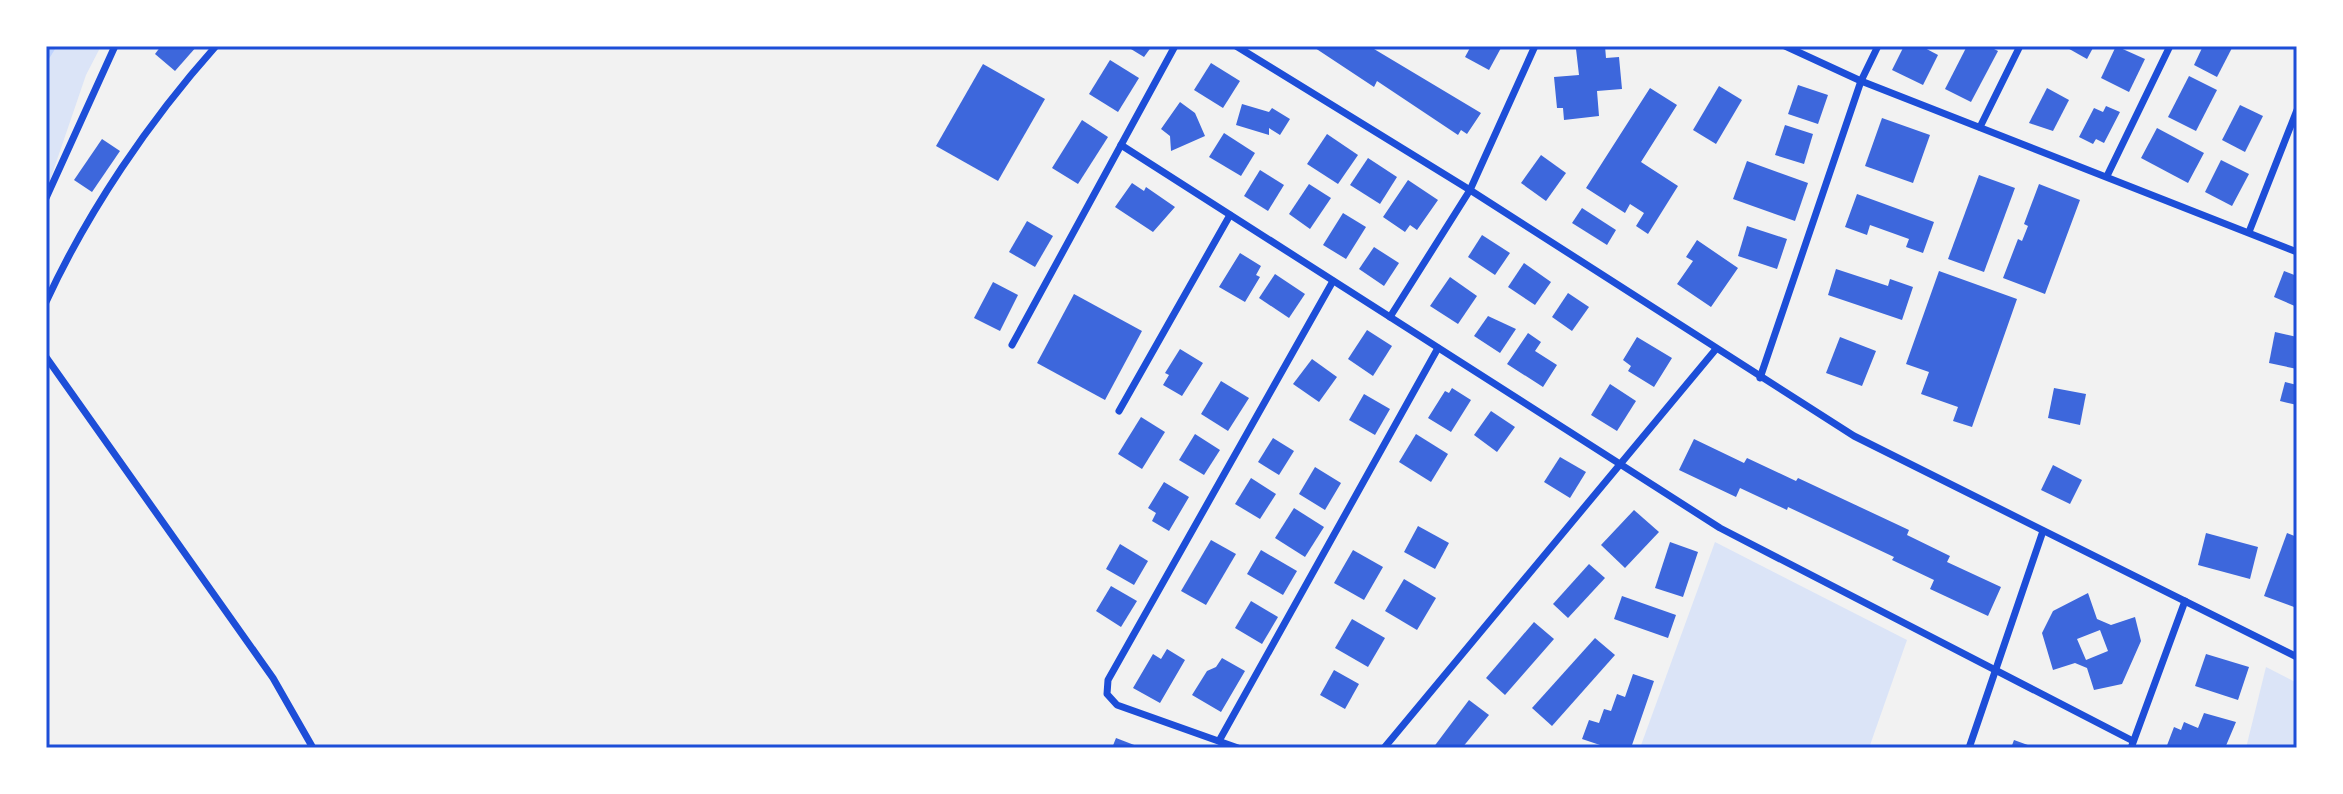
<svg xmlns="http://www.w3.org/2000/svg" width="2343" height="794" viewBox="0 0 2343 794" font-family="'Noto Serif',serif">
  <style>
    .green { fill: #dbe4f7 }
    .lines { fill: none; stroke-linecap: round; stroke-linejoin: round }
    .stream { stroke: #bfd3fe; stroke-width: 5 }
    .building { fill: #3d67dc; fill-rule: evenodd }
    .minor { stroke: #1d4ed8; stroke-width: 7 }
    .neatline { fill: none; stroke: #1d4ed8; stroke-width: 3 }
  </style>
  <rect width="100%" height="100%" fill="#f2f2f2"/>
  <g class="green">
    <polygon points="46,46 101,46 86,75 46,192"/>
    <polygon points="1715,542 1907,640 1869,748 1640,748"/>
    <polygon points="2266,667 2297,683 2297,748 2246,748"/>
  </g>
  <g class="lines">
    <polyline class="stream" points="46,59 54,46"/>
  </g>
  <g class="building">
    <polygon points="161,46 197,46 175,71 155,54"/>
    <polygon points="1126,46 1152,46 1144,57"/>
    <polygon points="1312,46 1369,46 1481,113 1467,134 1461,130 1458,135 1377,81 1374,87"/>
    <polygon points="1471,46 1502,46 1489,70 1465,57"/>
    <polygon points="1605,46 1606,58 1619,57 1622,89 1597,91 1599,116 1564,120 1563,108 1557,108 1554,77 1579,75 1576,49"/>
    <polygon points="1904,46 1921,46 1938,55 1923,85 1892,70"/>
    <polygon points="1967,46 1988,46 1998,51 1971,102 1945,89"/>
    <polygon points="2064,46 2094,46 2087,59"/>
    <polygon points="2116,46 2145,59 2129,92 2101,78"/>
    <polygon points="2203,46 2233,46 2217,77 2194,65"/>
    <polygon points="1110,60 1139,78 1118,112 1089,94"/>
    <polygon points="1211,63 1240,81 1223,108 1194,90"/>
    <polygon points="983,64 1045,99 998,181 936,146"/>
    <polygon points="2189,76 2217,90 2196,131 2168,117"/>
    <polygon points="1798,85 1828,95 1818,124 1788,114"/>
    <polygon points="1719,86 1742,100 1716,144 1693,130"/>
    <polygon points="1650,88 1677,105 1641,162 1678,186 1648,234 1636,226 1644,213 1630,204 1625,213 1586,188"/>
    <polygon points="2047,88 2069,100 2053,131 2029,123"/>
    <polygon points="1180,102 1195,113 1205,136 1171,151 1170,136 1161,129"/>
    <polygon points="1242,104 1269,112 1272,108 1290,119 1280,135 1269,128 1269,135 1236,125"/>
    <polygon points="2240,105 2263,116 2245,152 2222,140"/>
    <polygon points="2106,106 2120,112 2104,143 2096,139 2093,144 2079,137 2094,108 2103,112"/>
    <polygon points="1882,118 1930,135 1913,183 1865,166"/>
    <polygon points="1082,120 1108,137 1078,184 1052,168"/>
    <polygon points="1785,125 1813,134 1804,164 1775,155"/>
    <polygon points="2157,128 2204,153 2188,183 2141,158"/>
    <polygon points="1224,133 1255,153 1241,176 1209,157"/>
    <polygon points="1327,134 1358,155 1338,184 1307,164"/>
    <polygon points="102,139 120,151 92,192 74,180"/>
    <polygon points="1541,155 1566,173 1546,201 1521,183"/>
    <polygon points="1368,158 1397,177 1380,204 1350,185"/>
    <polygon points="2221,160 2249,174 2232,206 2205,192"/>
    <polygon points="1747,161 1808,183 1795,221 1733,199"/>
    <polygon points="1260,170 1284,185 1268,211 1244,196"/>
    <polygon points="1979,175 2015,188 1984,272 1948,259"/>
    <polygon points="1408,180 1438,200 1417,230 1410,225 1405,232 1383,217"/>
    <polygon points="1132,183 1144,191 1146,187 1175,207 1153,232 1115,207"/>
    <polygon points="1309,184 1331,198 1310,229 1289,214"/>
    <polygon points="2039,184 2080,200 2045,294 2003,278 2018,239 2022,241 2028,226 2024,224"/>
    <polygon points="1857,194 1934,222 1923,253 1906,247 1909,239 1870,225 1867,235 1845,227"/>
    <polygon points="1582,208 1616,230 1607,245 1572,223"/>
    <polygon points="1343,213 1366,227 1346,259 1323,245"/>
    <polygon points="1027,221 1053,236 1035,267 1009,252"/>
    <polygon points="1747,226 1787,239 1777,269 1738,256"/>
    <polygon points="1482,235 1510,253 1495,275 1468,257"/>
    <polygon points="1697,240 1738,268 1711,307 1677,284 1693,261 1686,257"/>
    <polygon points="1374,247 1399,263 1384,286 1359,269"/>
    <polygon points="1240,253 1261,266 1256,275 1260,277 1245,302 1219,287"/>
    <polygon points="1524,263 1551,282 1535,305 1508,287"/>
    <polygon points="1836,269 1888,286 1890,279 1913,287 1902,320 1828,295"/>
    <polygon points="1939,271 2017,299 1972,427 1953,421 1958,407 1921,394 1929,372 1906,364"/>
    <polygon points="2284,271 2297,276 2297,307 2274,297"/>
    <polygon points="1275,274 1305,294 1289,318 1259,298"/>
    <polygon points="1450,277 1477,296 1458,324 1430,306"/>
    <polygon points="993,282 1018,295 1000,331 974,318"/>
    <polygon points="1568,293 1589,307 1572,331 1552,317"/>
    <polygon points="1074,294 1142,331 1105,400 1037,363"/>
    <polygon points="1488,316 1516,329 1500,353 1474,336"/>
    <polygon points="1367,330 1392,346 1373,376 1348,359"/>
    <polygon points="2275,332 2297,337 2297,369 2269,363"/>
    <polygon points="1528,333 1541,342 1535,351 1557,365 1543,387 1507,364"/>
    <polygon points="1637,337 1672,358 1654,387 1628,371 1631,366 1623,360"/>
    <polygon points="1840,337 1876,351 1862,386 1826,373"/>
    <polygon points="1180,349 1203,363 1182,396 1163,385 1169,375 1165,373"/>
    <polygon points="1312,359 1337,377 1319,402 1293,384"/>
    <polygon points="1221,381 1249,398 1228,431 1201,414"/>
    <polygon points="2285,382 2297,385 2297,405 2280,401"/>
    <polygon points="1610,384 1636,401 1617,431 1591,415"/>
    <polygon points="1452,388 1471,400 1451,432 1428,418 1445,391 1449,393"/>
    <polygon points="2054,388 2086,394 2080,425 2048,418"/>
    <polygon points="1364,394 1390,409 1375,435 1349,420"/>
    <polygon points="1491,411 1515,427 1497,452 1474,435"/>
    <polygon points="1141,417 1165,432 1142,469 1118,454"/>
    <polygon points="1195,434 1220,450 1204,475 1179,460"/>
    <polygon points="1416,434 1448,454 1431,482 1399,462"/>
    <polygon points="1273,438 1294,451 1279,475 1258,462"/>
    <polygon points="1694,439 1744,463 1747,458 1796,481 1798,478 1909,530 1907,535 1950,556 1947,562 2001,587 1988,616 1930,589 1934,580 1892,560 1894,557 1788,507 1787,510 1740,488 1736,497 1679,470"/>
    <polygon points="1560,457 1586,472 1570,498 1544,482"/>
    <polygon points="2053,465 2082,480 2070,504 2041,490"/>
    <polygon points="1315,467 1341,483 1325,510 1299,494"/>
    <polygon points="1251,478 1276,494 1260,519 1235,504"/>
    <polygon points="1164,482 1189,497 1169,531 1152,521 1156,513 1148,508"/>
    <polygon points="1294,508 1324,527 1305,557 1275,538"/>
    <polygon points="1634,510 1659,532 1625,568 1601,545"/>
    <polygon points="1418,526 1449,543 1435,569 1404,552"/>
    <polygon points="2206,533 2258,547 2250,579 2198,565"/>
    <polygon points="2287,533 2297,537 2294,607 2264,596"/>
    <polygon points="1211,540 1236,554 1206,605 1181,591"/>
    <polygon points="1670,542 1698,552 1683,597 1655,588"/>
    <polygon points="1120,544 1148,561 1134,585 1106,569"/>
    <polygon points="1261,550 1297,571 1283,595 1247,574"/>
    <polygon points="1353,550 1383,567 1364,600 1334,583"/>
    <polygon points="1589,564 1605,578 1568,618 1553,604"/>
    <polygon points="1404,579 1436,598 1417,630 1385,611"/>
    <polygon points="1111,586 1137,601 1121,627 1096,611"/>
    <path d="M2088,593L2097,619L2111,625L2135,617L2141,641L2122,684L2094,690L2087,668L2075,663L2053,670L2042,633L2053,611ZM2100,630L2108,651L2086,660L2077,639Z"/>
    <polygon points="1622,596 1676,615 1668,638 1614,619"/>
    <polygon points="1251,601 1278,617 1262,644 1235,628"/>
    <polygon points="1352,619 1385,638 1368,667 1335,648"/>
    <polygon points="1534,622 1554,639 1505,695 1486,678"/>
    <polygon points="1595,638 1615,655 1552,726 1532,708"/>
    <polygon points="1167,649 1185,660 1160,703 1133,688 1153,654 1161,659"/>
    <polygon points="2206,654 2249,667 2238,700 2195,686"/>
    <polygon points="1222,658 1245,671 1221,712 1192,695 1207,671 1216,667"/>
    <polygon points="1334,670 1359,684 1345,709 1320,695"/>
    <polygon points="1633,674 1654,681 1631,748 1609,748 1582,739 1589,720 1599,723 1604,709 1611,711 1617,694 1625,697"/>
    <polygon points="1469,700 1489,715 1462,748 1433,748"/>
    <polygon points="2204,713 2236,722 2225,748 2166,748 2174,727 2181,730 2184,722 2198,728"/>
    <polygon points="1116,738 1142,748 1112,748"/>
    <polygon points="2014,740 2036,748 2011,748"/>
  </g>
  <g class="lines">
    <g class="minor">
      <polyline points="1236,46 1470,190 1854,436 2297,657"/>
      <polyline points="1785,46 1861,81 2297,252"/>
      <polyline points="1980,127 2020,46"/>
      <polyline points="1121,145 1720,528 2133,741"/>
      <polyline points="2107,176 2170,46"/>
      <polyline points="46,198 115,46"/>
      <polyline points="2249,232 2297,110"/>
      <path d="M46,302C88,211 149,121 216,46"/>
      <polyline points="1390,317 1470,190 1535,46"/>
      <polyline points="1012,345 1175,46"/>
      <polyline points="46,357 273,678 313,748"/>
      <polyline points="1760,378 1861,81 1878,46"/>
      <polyline points="1119,411 1230,215"/>
      <polyline points="1219,741 1438,348"/>
      <polyline points="1238,748 1117,705 1107,694 1108,680 1333,281"/>
      <polyline points="1384,748 1716,349"/>
      <polyline points="1969,748 2043,531"/>
      <polyline points="2131,748 2185,601"/>
    </g>
  </g>
  <rect width="2343" height="794" fill="none" stroke="#ffffff" stroke-width="96"/>
  <rect x="48" y="48" width="2247" height="698" class="neatline"/>
</svg>
